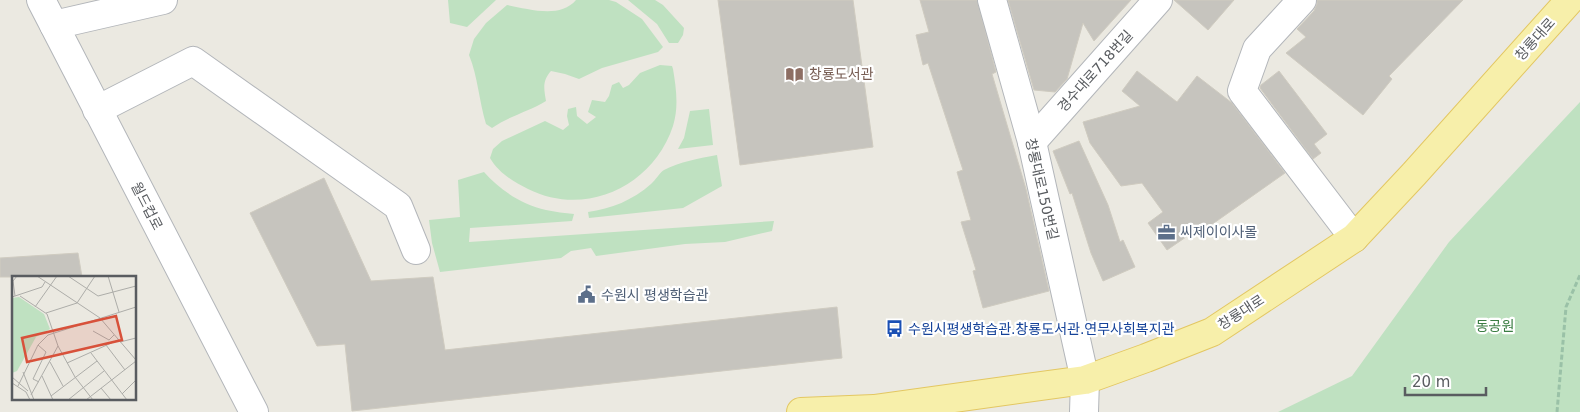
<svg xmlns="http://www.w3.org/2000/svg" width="1580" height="412" viewBox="0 0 1580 412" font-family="'DejaVu Sans','Noto Sans KR',sans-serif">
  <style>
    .green { fill: #bfe1c1 }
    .building { fill: #c6c4be; stroke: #cfcbc0 }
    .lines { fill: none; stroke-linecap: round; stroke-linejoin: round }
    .minor-casing { stroke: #b3b6ba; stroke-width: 30 }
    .tertiary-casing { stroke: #b3b6ba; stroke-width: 30 }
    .primary-casing { stroke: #e3c762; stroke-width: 30 }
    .path { stroke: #9ac1a7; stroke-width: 3; stroke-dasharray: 5 2.5; stroke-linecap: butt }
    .minor { stroke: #fff; stroke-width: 28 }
    .tertiary { stroke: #fff; stroke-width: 28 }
    .primary { stroke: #f7efaa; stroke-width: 28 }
    .labels { text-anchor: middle; stroke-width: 4.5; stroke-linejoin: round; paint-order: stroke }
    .street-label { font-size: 14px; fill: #595c60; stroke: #fff }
    .education-label { font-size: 14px; fill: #785e54; stroke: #fff; text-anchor: start }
    .service-label { font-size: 14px; fill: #4e5e75; stroke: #fff; text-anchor: start }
    .park-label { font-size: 14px; fill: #3b7d43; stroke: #fff }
    .transit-label { font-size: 14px; fill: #164399; stroke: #fff; text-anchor: start }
    .inset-road { fill: none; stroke: #adada9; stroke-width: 1 }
    .view { fill: #d8513a; fill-opacity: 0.15; stroke: #d8513a; stroke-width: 2.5 }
    .inset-edge { fill: none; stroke: #595c60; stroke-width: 2.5 }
  </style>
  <rect width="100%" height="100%" fill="#ebe9e1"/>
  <g class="green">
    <polygon points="448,0 496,0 467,27 450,23"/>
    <path d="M576,0H609L616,2L642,19L663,47L658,52L602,68L579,79L565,74L551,71C542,81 544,89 546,101C528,112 509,116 492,128L486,124C479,101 478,77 469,55L474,39L486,23L507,5C529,9 560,19 576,0Z"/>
    <polygon points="628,0 655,0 663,5 684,28 683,35 678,43 669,43 657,24"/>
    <path d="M660,65L672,66L673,69C676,87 679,107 673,126C653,186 586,218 528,189C513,182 498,172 490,158L493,149L502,141L545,121L563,130L569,125L567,116L568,109L576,107L577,116L587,124L596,117L588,112L592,100L605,102L609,96L612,85L619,82L623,88L629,85L640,73Z"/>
    <polygon points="1580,102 1580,412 1278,412 1352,376 1449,242"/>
    <polygon points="709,109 713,145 678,149 684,138 690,111"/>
    <path d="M717,155L722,186L683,208L589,218L588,212C611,209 633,200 651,184C656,180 659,173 664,170C679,162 700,158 717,155Z"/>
    <path d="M484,172C500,190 522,205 546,210C555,212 565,213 574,214L572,221L470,228L469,242L774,221L772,231L725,242L685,244L596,256L591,248L571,251L561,258L440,272L432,243L429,220L460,217L458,180Z"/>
  </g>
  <g class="building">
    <polygon points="718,0 853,0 873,147 740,165"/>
    <polygon points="920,0 977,0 996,72 992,74 1026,189 1049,291 983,308 973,271 976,270 961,222 971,220 957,172 963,170 928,63 923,65 916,35 929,32"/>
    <polygon points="1008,0 1131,0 1094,41 1083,23 1067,79 1055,92 1034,90"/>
    <polygon points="1174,0 1234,0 1208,30"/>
    <polygon points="1317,0 1463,0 1389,76 1392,79 1363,115 1286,53 1306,37 1297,29 1314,11 1317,4"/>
    <polygon points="1137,71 1177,102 1197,76 1232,103 1285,173 1204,230 1202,226 1167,250 1148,223 1163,212 1142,183 1121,186 1090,143 1083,122 1140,106 1122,91"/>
    <polygon points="1279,71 1327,134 1314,144 1321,153 1313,159 1260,88 1261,85"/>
    <polygon points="1079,141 1108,205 1120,242 1123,240 1135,267 1103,281 1091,253 1072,193 1070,194 1053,151"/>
    <polygon points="324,178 371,281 433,277 445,350 837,307 842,358 352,411 345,344 317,346 250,213"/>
    <polygon points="78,253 82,277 0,277 0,258"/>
  </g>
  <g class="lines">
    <defs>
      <g id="minor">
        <polyline points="992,0 1032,142 1085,380 1084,412"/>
        <polyline points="1302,0 1257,49 1242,91 1354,238"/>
        <polyline points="54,25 163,0"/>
        <polyline points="97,110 193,61 398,206 416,250"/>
        <polyline points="1032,142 1158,0"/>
      </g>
      <polyline id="tertiary" points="41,0 254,412"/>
      <polyline id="primary" points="801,412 874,409 1085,380 1146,358 1212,332 1354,238 1414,174 1570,0"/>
    </defs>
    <use href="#minor" class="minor-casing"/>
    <use href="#tertiary" class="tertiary-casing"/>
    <use href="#primary" class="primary-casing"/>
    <polyline class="path" points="1557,412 1566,307 1580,275"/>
    <use href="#minor" class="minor"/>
    <use href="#tertiary" class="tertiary"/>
    <use href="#primary" class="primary"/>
  </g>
  <defs>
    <symbol id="library-bare" viewBox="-9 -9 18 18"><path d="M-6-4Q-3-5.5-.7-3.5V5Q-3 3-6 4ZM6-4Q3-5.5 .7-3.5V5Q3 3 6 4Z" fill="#8d6e63" stroke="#fff" stroke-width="2.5" paint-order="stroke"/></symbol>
    <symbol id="office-bare" viewBox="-9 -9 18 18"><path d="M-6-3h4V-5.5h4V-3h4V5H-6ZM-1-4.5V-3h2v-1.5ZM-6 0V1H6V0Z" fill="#5c6f8a" stroke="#fff" stroke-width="2.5" paint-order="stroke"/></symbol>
    <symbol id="civic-bare" viewBox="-9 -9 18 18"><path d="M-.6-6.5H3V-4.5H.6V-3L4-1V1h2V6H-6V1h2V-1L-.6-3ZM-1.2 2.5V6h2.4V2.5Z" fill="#5c6f8a" stroke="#fff" stroke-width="2.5" paint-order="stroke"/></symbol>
    <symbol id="bus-bare" viewBox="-9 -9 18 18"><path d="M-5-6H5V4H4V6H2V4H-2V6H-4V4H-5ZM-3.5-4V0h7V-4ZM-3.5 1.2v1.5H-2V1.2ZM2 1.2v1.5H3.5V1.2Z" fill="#1a4fb4" stroke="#fff" stroke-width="2.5" paint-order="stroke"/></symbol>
  </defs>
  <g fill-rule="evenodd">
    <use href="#library-bare" x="782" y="62" width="25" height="25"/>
    <use href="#office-bare" x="1154" y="220" width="25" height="25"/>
    <use href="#civic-bare" x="574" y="282" width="25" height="25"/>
    <use href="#bus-bare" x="882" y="316" width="25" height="25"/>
  </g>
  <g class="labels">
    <g class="street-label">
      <text transform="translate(1535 39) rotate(-48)" y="5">창룡대로</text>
      <text transform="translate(1095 71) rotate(-48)" y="5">경수대로718번길</text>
      <text transform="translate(1042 189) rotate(77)" y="5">창룡대로150번길</text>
      <text transform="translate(147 206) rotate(63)" y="5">월드컵로</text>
      <text transform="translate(1241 312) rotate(-33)" y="5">창룡대로</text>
    </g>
    <g class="education-label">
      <text x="809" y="79">창룡도서관</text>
    </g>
    <g class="service-label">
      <text x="1180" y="237">씨제이이사몰</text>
      <text x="601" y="300">수원시 평생학습관</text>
    </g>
    <g class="park-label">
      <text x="1495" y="331">동공원</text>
    </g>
    <g class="transit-label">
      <text x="908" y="334">수원시평생학습관.창룡도서관.연무사회복지관</text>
    </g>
  </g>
  <g transform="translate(12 276)">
    <rect width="124" height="124" fill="#ebe9e1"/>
    <path d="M7,21L32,38L38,53L24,61L5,95L0,97V22Z" fill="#bfe1c1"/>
    <path class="inset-road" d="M25,0L88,42L124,84M56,0L86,20L124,10M96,0L107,36M3,20L1,5L5,0M8,20L35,38L46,70L63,101L81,124M0,21L30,11L33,6M23,31L45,0M34,37L65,27L83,0M81,55L97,64L102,59M108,66L124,62M26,69L34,76L21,103L27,106M94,69L113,94M79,77L115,124M38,86L51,110M55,87L106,64M11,96L22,124M30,100L41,124M0,101L16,115M0,107L14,116L18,124M6,110L26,69L36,59L124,31M89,112L99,124M110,118L124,104M19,119L46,70M39,120L85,85M56,124L92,95M74,124L124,85"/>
    <path class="view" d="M104,40L110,64L15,86L10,62Z"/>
    <rect width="124" height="124" class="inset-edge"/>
  </g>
  <path d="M1405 387v8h81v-8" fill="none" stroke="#595c60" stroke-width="2.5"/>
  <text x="1412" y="387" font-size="15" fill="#595c60" stroke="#ffffff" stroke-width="4" paint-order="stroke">20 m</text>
</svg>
